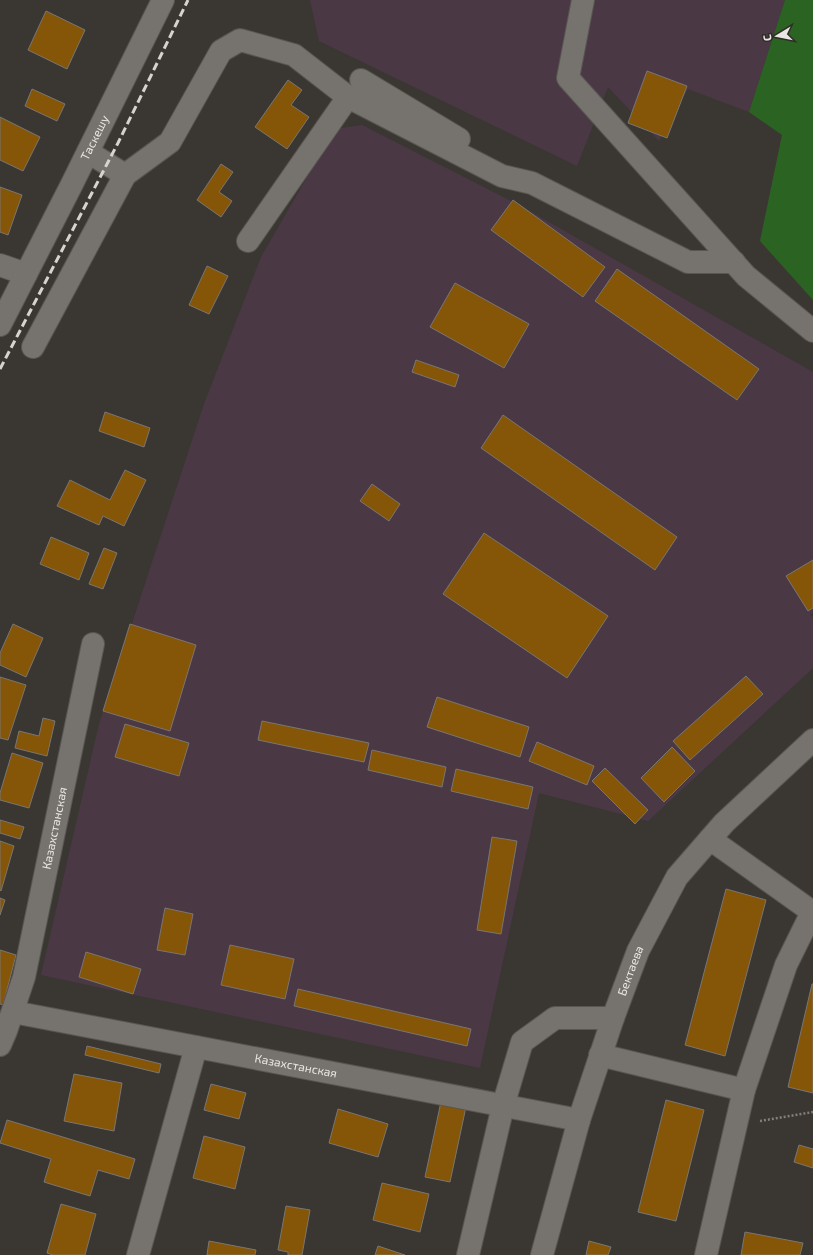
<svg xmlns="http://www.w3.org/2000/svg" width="813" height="1255" viewBox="0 0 813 1255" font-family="'Exo 2',sans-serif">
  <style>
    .industrial { fill: #4a3945 }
    .green { fill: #2b6422 }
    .building { fill: #855508; stroke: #7a7671 }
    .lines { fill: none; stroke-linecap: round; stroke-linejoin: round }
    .minor-casing { stroke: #595652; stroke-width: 24 }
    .path { stroke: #817e7b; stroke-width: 2.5; stroke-dasharray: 2 2; stroke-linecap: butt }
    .minor { stroke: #76726e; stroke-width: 22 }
    .rail { stroke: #d6d4d1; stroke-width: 3; stroke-dasharray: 8 4; stroke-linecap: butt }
    .labels { text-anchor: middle; stroke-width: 3; stroke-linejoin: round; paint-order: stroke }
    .street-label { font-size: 12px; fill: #e8e6e3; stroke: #302d29 }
  </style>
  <rect width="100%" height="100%" fill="#3a3733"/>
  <g class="industrial">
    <polygon points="310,0 785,0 749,112 688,89 659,141 608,87 577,166 319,41"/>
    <polygon points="362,125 517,204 813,372 813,612 810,615 813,617 813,668 648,821 539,793 480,1068 41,975 99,724 204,404 261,257 335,129"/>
  </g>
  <polygon class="green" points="785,0 813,0 813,300 760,241 782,135 749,112"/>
  <g class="building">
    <polygon points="46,11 85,30 67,69 28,50"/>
    <polygon points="647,71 687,86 667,138 628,123"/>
    <polygon points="288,80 302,90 291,105 309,117 287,149 255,127"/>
    <polygon points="32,89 65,104 57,121 25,106"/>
    <polygon points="0,117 40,137 23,171 0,160"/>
    <polygon points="221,164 233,172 219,192 232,201 221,217 197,200"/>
    <polygon points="0,187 22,195 8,235 0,232"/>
    <polygon points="513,200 605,267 583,297 491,230"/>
    <polygon points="207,266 228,276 209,314 189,305"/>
    <polygon points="617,269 759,369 737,400 595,301"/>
    <polygon points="455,283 529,324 504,368 430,327"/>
    <polygon points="416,360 459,375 455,387 412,372"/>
    <polygon points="105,412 150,428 144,447 99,431"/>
    <polygon points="503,415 677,537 655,570 481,448"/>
    <polygon points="125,470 146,480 124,526 103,516 99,525 57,506 70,480 110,500"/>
    <polygon points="372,484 400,504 389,521 360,501"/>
    <polygon points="484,533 608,616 567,678 443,594"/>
    <polygon points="51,537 89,553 79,580 40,564"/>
    <polygon points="104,548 117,553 103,589 89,584"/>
    <polygon points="813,560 813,608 808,611 786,576"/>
    <polygon points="13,624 43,638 26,677 0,665 0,653"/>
    <polygon points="130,624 196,645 170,731 103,711"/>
    <polygon points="746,676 763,694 690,760 673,741"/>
    <polygon points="0,677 26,685 8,740 0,738"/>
    <polygon points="437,697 529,727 520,757 427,727"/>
    <polygon points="43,718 55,721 47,756 15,748 19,731 39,736"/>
    <polygon points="262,721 369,743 364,762 258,740"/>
    <polygon points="125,724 189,743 179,776 115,757"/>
    <polygon points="537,742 594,766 587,785 529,761"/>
    <polygon points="672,747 695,771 664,802 641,778"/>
    <polygon points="372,750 446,767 442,787 368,770"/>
    <polygon points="12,753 43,763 29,808 0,800 0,793"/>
    <polygon points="605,768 648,810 635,824 592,781"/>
    <polygon points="456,769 533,787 528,809 451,791"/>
    <polygon points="0,820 24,827 20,839 0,833"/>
    <polygon points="492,837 517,841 501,934 477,930"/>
    <polygon points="0,841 14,846 1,891 0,890"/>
    <polygon points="726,889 766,900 725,1056 685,1045"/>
    <polygon points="0,898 5,900 0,915"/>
    <polygon points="165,908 193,914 185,955 157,950"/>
    <polygon points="230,945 294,959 285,999 221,985"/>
    <polygon points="0,950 16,955 3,1005 0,1004"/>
    <polygon points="86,952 141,969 133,994 79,977"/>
    <polygon points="812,984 813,984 813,1093 788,1087"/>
    <polygon points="298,989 471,1029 467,1046 294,1006"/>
    <polygon points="87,1046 161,1064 159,1073 85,1055"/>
    <polygon points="74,1074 122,1083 114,1131 64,1121"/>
    <polygon points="211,1084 246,1093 239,1119 204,1110"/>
    <polygon points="442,1097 467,1102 450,1182 425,1177"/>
    <polygon points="666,1100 704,1110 676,1221 638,1212"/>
    <polygon points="338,1109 388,1124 378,1157 329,1143"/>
    <polygon points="7,1120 135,1159 129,1179 98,1170 90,1196 44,1182 51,1159 0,1143"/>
    <polygon points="204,1136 245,1147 235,1189 193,1178"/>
    <polygon points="799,1145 813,1149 813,1168 794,1162"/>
    <polygon points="382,1183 429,1194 420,1232 373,1220"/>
    <polygon points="61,1204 96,1214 85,1255 53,1255 47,1253"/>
    <polygon points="286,1206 310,1210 302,1255 288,1255 288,1252 278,1250"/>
    <polygon points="745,1232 803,1243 800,1255 741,1255"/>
    <polygon points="209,1241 256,1250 255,1255 207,1255"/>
    <polygon points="589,1241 611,1247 608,1255 586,1255"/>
    <polygon points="378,1246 405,1255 375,1255"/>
  </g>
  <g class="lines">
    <defs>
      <g id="minor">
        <polyline points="583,0 568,78 746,276 813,331"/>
        <polyline points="361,80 459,139"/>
        <polyline points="88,152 125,175"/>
        <polyline points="248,241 348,97"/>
        <polyline points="0,265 26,274"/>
        <path id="s1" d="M0,325L72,184L163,0"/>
        <polyline points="33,347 125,175 170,142 221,51 240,40 294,55 348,97 502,176 532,183 688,262 734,262"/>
        <polyline points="710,839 811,911"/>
        <path id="s2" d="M13,1012L579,1120"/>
        <path id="s3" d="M0,1045L6,1031L24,977L93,644"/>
        <polyline points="600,1055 744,1090 706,1255"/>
        <polyline points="744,1090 786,965 813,910"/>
        <polyline points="138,1255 196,1047"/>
        <polyline points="468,1255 503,1106 522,1042 555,1018 613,1018"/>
        <path id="s4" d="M542,1255L579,1120L613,1018L638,951L677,877L724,823L813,740"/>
      </g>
    </defs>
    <use href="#minor" class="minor-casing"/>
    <polyline class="path" points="760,1121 813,1112"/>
    <use href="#minor" class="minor"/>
    <polyline class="rail" points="0,369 118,143 188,0"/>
  </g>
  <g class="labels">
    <g class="street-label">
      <text dy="4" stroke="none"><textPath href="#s1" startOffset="210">Таскешу</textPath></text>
      <text dy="4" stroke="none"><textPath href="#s3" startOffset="224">Казахстанская</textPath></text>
      <text dy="4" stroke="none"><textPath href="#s4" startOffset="298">Бектаева</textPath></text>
      <text dy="4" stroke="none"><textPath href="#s2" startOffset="288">Казахстанская</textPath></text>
    </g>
  </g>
  <g transform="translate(777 36) rotate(260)" stroke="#302d29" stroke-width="3" paint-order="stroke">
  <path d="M0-3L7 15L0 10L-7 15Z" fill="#e8e6e3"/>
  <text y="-6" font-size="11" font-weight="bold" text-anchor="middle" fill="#e8e6e3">С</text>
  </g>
</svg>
